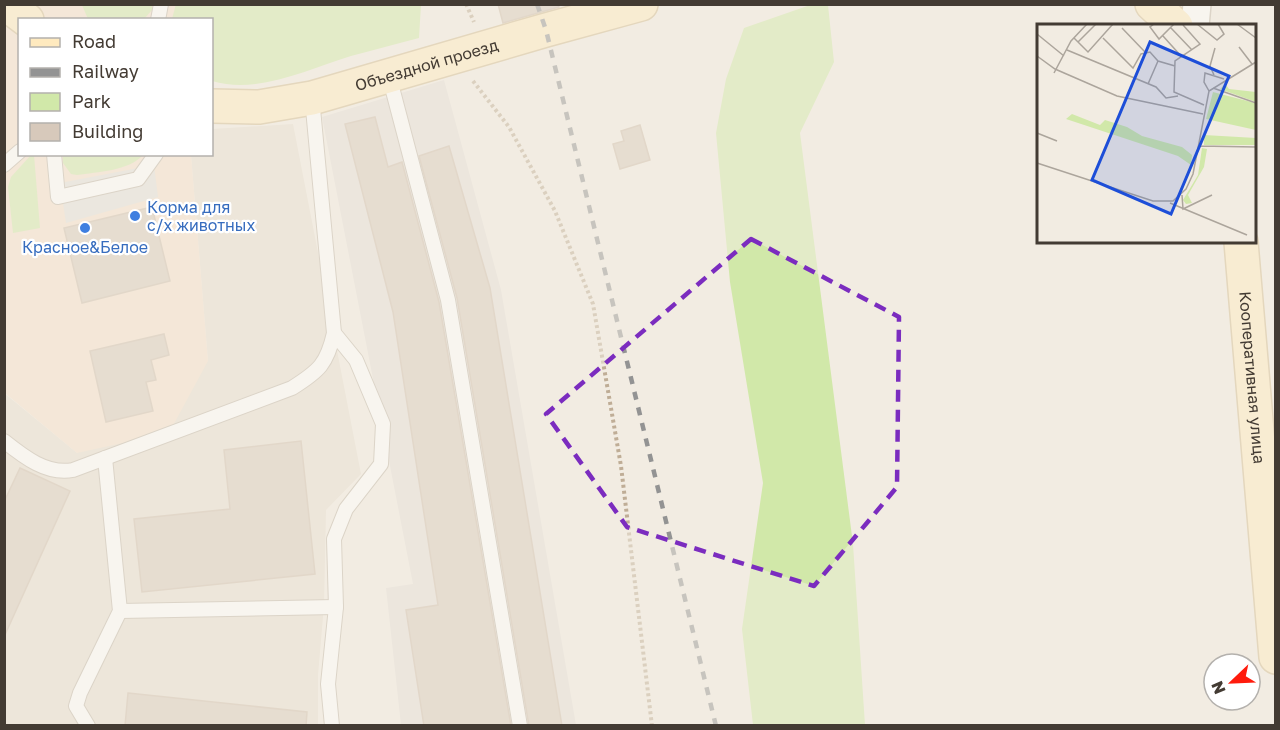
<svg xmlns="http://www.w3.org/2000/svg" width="1280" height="730" viewBox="0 0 1280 730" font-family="'Golos Text',sans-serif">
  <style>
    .residential { fill: #e6ddd0 }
    .commercial { fill: #f5e0cc }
    .industrial { fill: #e4ddd8 }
    .green { fill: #d1e8a9 }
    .parking { fill: #e2dfdb }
    .building { fill: #d7c9bb; stroke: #cebdab; stroke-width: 1.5 }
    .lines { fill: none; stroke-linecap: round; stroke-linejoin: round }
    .lane-casing { stroke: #c0b6a8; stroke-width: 16 }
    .street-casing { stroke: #c0b6a8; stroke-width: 30 }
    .secondary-casing { stroke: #d3bc91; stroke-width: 36 }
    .path { stroke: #bfad96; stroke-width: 4; stroke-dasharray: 3 3; stroke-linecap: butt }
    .lane { stroke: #fff; stroke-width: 14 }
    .street { stroke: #fff; stroke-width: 27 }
    .secondary { stroke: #ffeabf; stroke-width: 33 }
    .rail { stroke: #939393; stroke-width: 4.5; stroke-dasharray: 8 8; stroke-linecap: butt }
    .marked { fill: none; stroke: #7b2cbf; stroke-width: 4.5; stroke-dasharray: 12 8; stroke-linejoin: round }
    .shop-dot { fill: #3f7fe0; stroke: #fff; stroke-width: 2 }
    .labels { text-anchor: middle; stroke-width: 4.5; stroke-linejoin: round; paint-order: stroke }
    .street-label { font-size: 16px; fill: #433b33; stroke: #fff }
    .shop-label { font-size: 16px; fill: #366cbe; stroke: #fff; text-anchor: start }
    .inset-road { fill: none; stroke: #aca59c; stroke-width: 1.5 }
    .view { fill: #1d4ed8; fill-opacity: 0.15; stroke: #1d4ed8; stroke-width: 3 }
    .inset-edge { fill: none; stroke: #433b33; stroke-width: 3 }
  </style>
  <rect width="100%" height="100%" fill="#f2ece2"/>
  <polygon class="residential" points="293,124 361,474 326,510 324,605 318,675 318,725 5,725 4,393 77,453 208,361 191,155 212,154 212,129"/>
  <polygon class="commercial" points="4,5 178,5 179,19 20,20 20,154 191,155 208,361 169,433 77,453 5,393"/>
  <polygon class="industrial" points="444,80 501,290 576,725 401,725 386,588 413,584 322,117"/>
  <g class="green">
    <path d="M176,4L421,5L419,38C396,44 374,50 351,56C308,69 258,95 212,81V20L172,19Z"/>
    <polygon points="813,4 828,5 834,62 800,133 853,544 865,725 753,725 742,629 763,483 730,282 716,133 726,79 744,28"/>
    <polygon points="82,5 152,5 152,10 144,19 88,19"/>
    <polygon points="31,155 34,155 40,228 13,233 8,187 11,177"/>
    <path d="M63,155V154L143,155C129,171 97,172 77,175L71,174L63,163Z"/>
  </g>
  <polygon class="parking" points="154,165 158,197 66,223 60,183"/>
  <g class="building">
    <polygon points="498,4 558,4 559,7 503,23"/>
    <polygon points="375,117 388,167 402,162 439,302 511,726 424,726 406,610 438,605 393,312 345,124"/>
    <polygon points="640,125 650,160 620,169 613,144 624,141 621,131"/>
    <polygon points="449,146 490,288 562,726 529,726 457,298 419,156"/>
    <polygon points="152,207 170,281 82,303 64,228"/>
    <polygon points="164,334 169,355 151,360 156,380 146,382 153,411 106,422 90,351"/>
    <polygon points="301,441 315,574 142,592 134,519 230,509 224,450"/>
    <polygon points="20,468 70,491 4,637 4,502"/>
    <polygon points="128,693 307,712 306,726 125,726"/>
  </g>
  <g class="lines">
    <defs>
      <g id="lane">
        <polyline points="158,20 161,4"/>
        <polyline points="389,76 448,300 520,726"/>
        <polyline points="54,154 58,197 138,179 156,154"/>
        <polyline points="4,165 20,151"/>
        <path d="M4,441C24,457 47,475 73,470L292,388C319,371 327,364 334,333L312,98"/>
        <polyline points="120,611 336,607"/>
        <polyline points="88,726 76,706 80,693 120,611 105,458"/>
        <polyline points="332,726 328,684 336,607 334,539 346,509 381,464 383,424 356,360 334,333"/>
      </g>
      <polyline id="street" points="1195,26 1197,4"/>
      <g id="secondary">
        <polyline points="6,4 27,20"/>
        <polyline points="1152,4 1176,26"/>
        <path id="s1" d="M212,106L259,107L312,98L546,30L641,4"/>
        <path id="s2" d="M1241,242L1276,657"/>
      </g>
    </defs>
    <use href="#lane" class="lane-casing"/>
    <use href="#street" class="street-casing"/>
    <use href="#secondary" class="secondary-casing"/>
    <g class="path">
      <polyline points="466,4 474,22"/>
      <polyline points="473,81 509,127 555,211 593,304 621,466 652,726"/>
    </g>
    <use href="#lane" class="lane"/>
    <use href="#street" class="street"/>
    <use href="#secondary" class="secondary"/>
    <polyline class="rail" points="537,4 546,30 716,726"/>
  </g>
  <path d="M0 0H1280V730H0ZM751,239L899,317L897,487L814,586L627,527L546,414Z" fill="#f2ece2" fill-opacity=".55" fill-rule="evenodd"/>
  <path class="marked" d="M751,239L899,317L897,487L814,586L627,527L546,414Z"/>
  <g class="shop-dot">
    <circle cx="135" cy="216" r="6"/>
    <circle cx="85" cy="228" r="6"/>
  </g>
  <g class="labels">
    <g class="street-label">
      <text dy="6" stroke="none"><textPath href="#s1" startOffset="220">Объездной проезд</textPath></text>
      <text dy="6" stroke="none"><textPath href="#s2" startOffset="136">Кооперативная улица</textPath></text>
    </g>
    <g class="shop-label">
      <text x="147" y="213">Корма для<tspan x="147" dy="18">с/х животных</tspan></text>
      <text x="85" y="253" text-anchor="middle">Красное&amp;Белое</text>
    </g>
  </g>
  <g transform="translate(1037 24)">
    <rect width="219" height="219" fill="#f2ece2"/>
    <path d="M188,60L192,65L219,68V78L183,65ZM176,68L218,79L219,106L169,95ZM35,90L63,101L68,96L90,103L105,112L145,123L155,131L154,141L141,132L29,95ZM167,111L219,114V121H167ZM165,124L170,125L167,143L151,171L155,179L149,180L146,176L161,151Z" fill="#d1e8a9"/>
    <path class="inset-road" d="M117,0L113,3L122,15L137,0M160,0L180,16L187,10L181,0M200,0L219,14M146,1L163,20L138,37L137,68L167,81M85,4L108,28M134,4L155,26M0,10L27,32M126,12L144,32M37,14L51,28L76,0M66,14L96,44L104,30L113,28L121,37L138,42M41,18L59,0M202,23L215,40M30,26L119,63L129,74L141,72M0,32L18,45L80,72L166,90M17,49L34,17L50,0M177,51L173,42L178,24M111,60L121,37M176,64L219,79M172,67L167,58L168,49L187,55M0,109L20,117M162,122L219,123M0,139L116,177H136L149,165L156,150L172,67L219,38M145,171L146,185L175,171M133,179L210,211"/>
    <path class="view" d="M113,18L192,52L134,190L55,156Z"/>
    <rect width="219" height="219" class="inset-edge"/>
  </g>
  <rect width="1280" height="730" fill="none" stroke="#433b33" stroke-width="12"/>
  <rect x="18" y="18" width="195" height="138" fill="#ffffff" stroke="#b4b1ad" stroke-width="1.5"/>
  <rect x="30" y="38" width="30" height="9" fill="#ffeabf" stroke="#b4b1ad" stroke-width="1.5"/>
  <text x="72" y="48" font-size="18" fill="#433b33">Road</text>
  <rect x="30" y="68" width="30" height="9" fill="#939393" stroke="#b4b1ad" stroke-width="1.5"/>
  <text x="72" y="78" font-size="18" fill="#433b33">Railway</text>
  <rect x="30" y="93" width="30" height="18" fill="#d1e8a9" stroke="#b4b1ad" stroke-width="1.5"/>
  <text x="72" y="108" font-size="18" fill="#433b33">Park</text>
  <rect x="30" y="123" width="30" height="18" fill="#d7c9bb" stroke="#b4b1ad" stroke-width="1.5"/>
  <text x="72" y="138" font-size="18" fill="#433b33">Building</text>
  <g transform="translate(1232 682) rotate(247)"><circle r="28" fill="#ffffff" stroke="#b4b1ad" stroke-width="1.5"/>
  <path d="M0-4.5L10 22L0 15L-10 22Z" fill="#ff1b0c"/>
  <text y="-9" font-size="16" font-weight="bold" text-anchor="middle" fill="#433b33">N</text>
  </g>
</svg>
